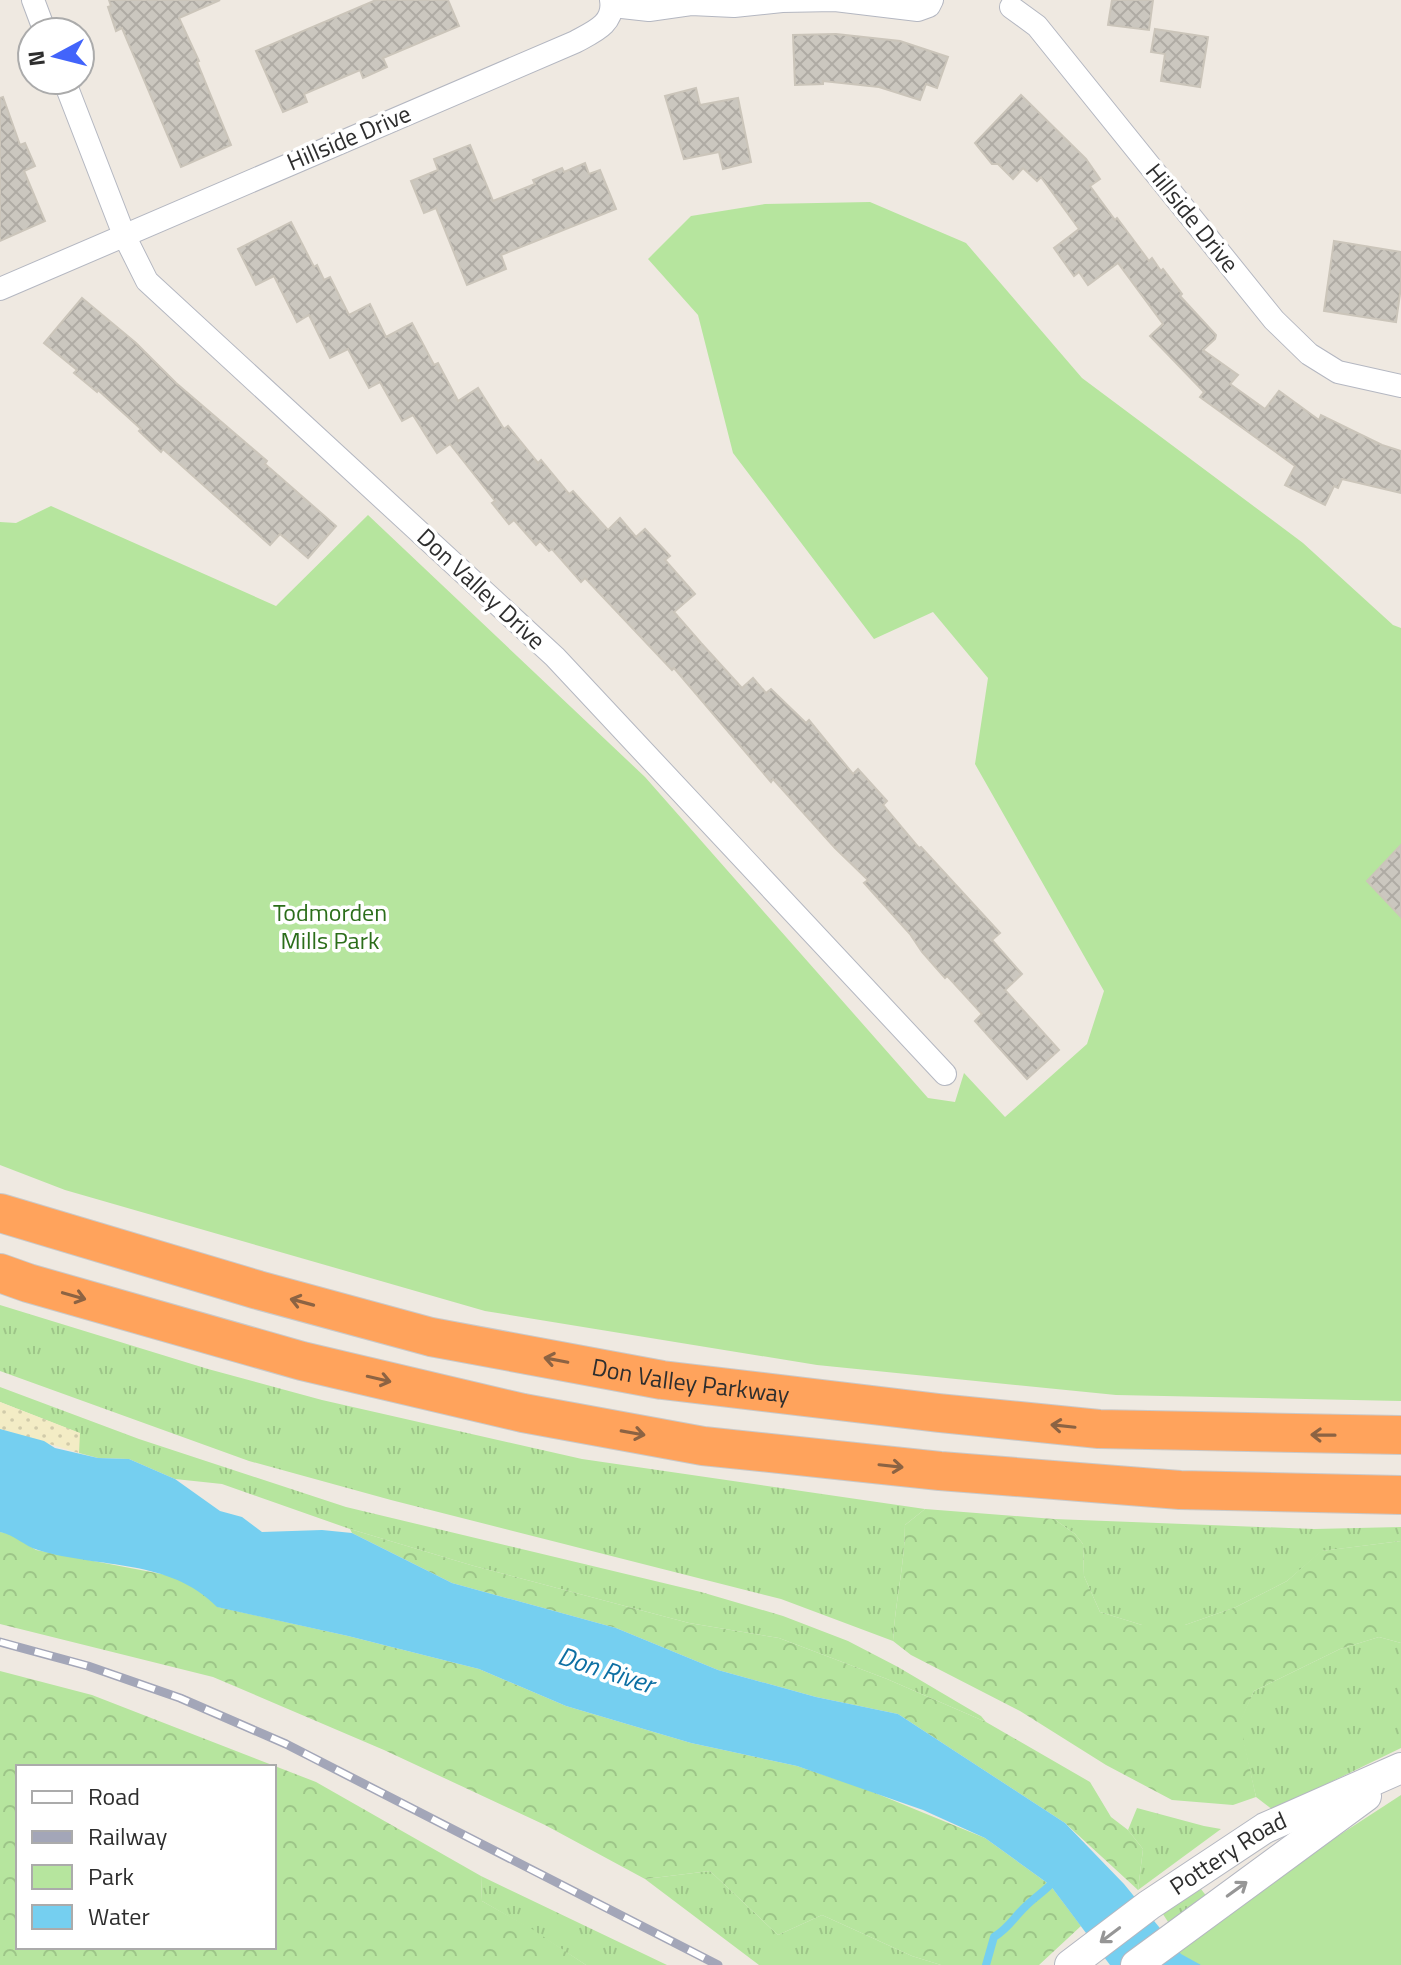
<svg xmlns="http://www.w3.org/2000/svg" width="1401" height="1965" viewBox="0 0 1401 1965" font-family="'Titillium Web',sans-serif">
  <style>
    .grass { fill: url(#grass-tufts) }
    .forest { fill: url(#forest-crowns); fill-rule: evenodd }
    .sand { fill: url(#sand-dots) }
    .park { fill: #b6e59e }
    .water { fill: #75cff0 }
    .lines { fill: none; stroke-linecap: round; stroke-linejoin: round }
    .stream { stroke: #75cff0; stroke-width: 8 }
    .building { fill: url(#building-cross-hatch); stroke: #cbc5ba; stroke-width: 2 }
    .street-casing { stroke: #b4b7c1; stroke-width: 24 }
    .secondary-casing { stroke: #b4b7c1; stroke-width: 32 }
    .highway-casing { stroke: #c9c9c9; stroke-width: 40 }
    .street { stroke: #fff; stroke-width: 22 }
    .secondary { stroke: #fff; stroke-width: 30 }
    .highway { stroke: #ffa35c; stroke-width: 38 }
    .rail-casing { stroke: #a3a6b8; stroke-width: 9 }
    .rail { stroke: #fff; stroke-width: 6; stroke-dasharray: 18; stroke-linecap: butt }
    .oneway { stroke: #8c6343 }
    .oneway2 { stroke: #969696 }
    .labels { text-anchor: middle; stroke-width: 7; stroke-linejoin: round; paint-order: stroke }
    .street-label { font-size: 24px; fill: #2e2e2e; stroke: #fff }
    .park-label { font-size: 24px; fill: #2c6e1b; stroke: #fff }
    .water-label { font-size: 26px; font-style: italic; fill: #0d6fa3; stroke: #fff }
  </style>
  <defs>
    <pattern id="grass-tufts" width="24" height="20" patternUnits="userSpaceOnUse" patternTransform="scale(2)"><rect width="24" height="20" fill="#b6e59e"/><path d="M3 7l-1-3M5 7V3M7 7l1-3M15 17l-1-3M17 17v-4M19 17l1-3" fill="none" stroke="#9dc588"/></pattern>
    <pattern id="forest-crowns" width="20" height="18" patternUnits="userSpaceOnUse" patternTransform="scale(2)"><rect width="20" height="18" fill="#b6e59e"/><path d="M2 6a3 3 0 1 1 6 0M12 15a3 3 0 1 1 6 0" fill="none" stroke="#9dc588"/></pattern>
    <pattern id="sand-dots" width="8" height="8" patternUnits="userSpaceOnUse" patternTransform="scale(2)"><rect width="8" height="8" fill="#f3ecc5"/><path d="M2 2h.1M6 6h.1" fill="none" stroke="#d1cbaa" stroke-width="1.8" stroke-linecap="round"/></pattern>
    <pattern id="building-cross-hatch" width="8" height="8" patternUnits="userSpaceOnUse" patternTransform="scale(2)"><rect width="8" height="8" fill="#cbc7bf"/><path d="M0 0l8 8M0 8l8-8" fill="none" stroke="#afaba4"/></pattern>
  </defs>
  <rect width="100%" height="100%" fill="#efe9e1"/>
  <g class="grass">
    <path d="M0,1305L208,1369L322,1400L582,1459L925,1509L905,1525C905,1564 895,1602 893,1641L781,1599L391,1500L249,1461L0,1371Z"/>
    <polygon points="0,1387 139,1439 346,1507 701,1592 783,1616 848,1641 898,1667 981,1716 986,1722 887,1679 779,1638 689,1623 474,1566 350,1529 222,1484 175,1479 129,1459 98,1458 79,1453 79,1433 0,1402"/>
    <polygon points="1054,1519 1314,1529 1401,1527 1401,1541 1322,1551 1287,1581 1236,1607 1185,1625 1142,1625 1100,1612 1084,1576 1083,1544 1075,1534"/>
    <polygon points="1379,1637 1401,1643 1401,1748 1273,1810 1256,1797 1239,1723 1254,1691 1340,1649"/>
    <polygon points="1137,1808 1204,1826 1221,1829 1138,1890 1143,1849 1128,1830"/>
    <polygon points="710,1871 778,1935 822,1915 912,1956 941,1965 759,1965 645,1879"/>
    <polygon points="481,1876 667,1965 586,1965 532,1930 482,1901"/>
    <polygon points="1198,1885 1207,1897 1170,1925 1161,1911"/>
  </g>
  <g class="forest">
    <path d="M925,1509L1054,1519L1075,1534L1083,1544L1084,1576L1100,1612L1142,1625H1185L1236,1607L1287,1581L1321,1551L1401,1541V1643L1379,1637L1340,1649L1254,1691L1240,1723L1256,1797L1233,1805L1172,1800L1106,1765L1020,1711L911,1655L893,1641C895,1602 905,1564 905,1525Z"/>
    <polygon points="350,1529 474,1566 689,1623 779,1638 887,1679 986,1722 1090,1782 1111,1817 1128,1830 1143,1849 1138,1890 1065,1823 898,1714 816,1697 718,1670 616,1628 452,1583 352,1533"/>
    <polygon points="0,1532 11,1534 36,1550 172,1576 202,1591 218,1607 348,1636 479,1669 566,1706 691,1743 797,1766 863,1788 985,1838 1050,1885 1081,1926 1039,1965 941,1965 912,1956 822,1915 778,1935 710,1871 645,1879 545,1825 384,1750 213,1677 0,1624"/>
    <path d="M0,1671L92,1695L316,1782L481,1876L482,1901L532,1929L586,1965H0ZM18,1767H274V1947H18Z"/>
  </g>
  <polygon class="sand" points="0,1402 80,1433 79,1453 0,1429"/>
  <g class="park">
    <polygon points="870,202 966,243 1082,378 1303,543 1393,625 1401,628 1401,1401 1116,1395 817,1365 485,1311 65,1190 0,1165 0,522 16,523 51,506 276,606 368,515 645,777 928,1098 955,1102 964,1073 1005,1117 1087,1044 1104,991 975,764 988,678 933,612 874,639 733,453 698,315 648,259 691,216 765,204"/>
    <polygon points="1401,1795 1401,1965 1156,1965 1241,1899"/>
  </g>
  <path class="water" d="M0,1429L44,1441L55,1448L98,1458L129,1459L175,1479L220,1511L242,1517L262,1532L322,1530L352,1533L452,1583L616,1628L718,1670L816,1697L898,1714L1065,1823L1124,1884L1181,1954L1201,1965H1110L1050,1885L985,1838L923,1810L797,1766L691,1743L566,1706L479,1669L348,1636L217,1607C169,1558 100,1569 38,1550C24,1546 15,1535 0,1532Z"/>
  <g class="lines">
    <path class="stream" d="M986,1965L994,1937C1010,1927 1013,1918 1026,1906C1034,1898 1042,1893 1050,1885"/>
  </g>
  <g class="building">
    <polygon points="109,0 220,0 179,18 199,61 197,62 231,145 181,167 122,28 116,31 108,7 111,6"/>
    <polygon points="376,0 448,0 459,26 383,58 387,67 363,78 360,70 304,94 307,102 283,112 256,51"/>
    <polygon points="1112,0 1153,0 1149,30 1108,25"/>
    <polygon points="1155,29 1208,37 1200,87 1161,81 1165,54 1151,52"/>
    <polygon points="836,34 900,41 948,57 937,88 926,84 920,100 879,87 823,81 823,84 795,85 793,35"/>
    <polygon points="696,88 700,105 738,98 751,162 723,169 719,152 684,159 665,96"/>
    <polygon points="1021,95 1086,159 1100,179 1090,186 1115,220 1117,218 1149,261 1152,258 1161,271 1163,269 1182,294 1180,296 1216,335 1215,339 1203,350 1238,375 1230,384 1265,409 1279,391 1319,420 1321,415 1382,445 1401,451 1401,493 1342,479 1338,488 1334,486 1325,505 1285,485 1295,466 1200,397 1204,392 1150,336 1163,324 1118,263 1088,285 1079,272 1074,276 1054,248 1079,229 1041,177 1037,181 1023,168 1013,179 998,164 992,164 975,143"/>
    <polygon points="3,97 20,145 25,143 35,166 24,171 45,221 0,241 0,98"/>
    <polygon points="470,145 493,201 535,184 533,180 562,168 564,172 585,163 589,174 600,170 616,209 501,255 506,269 467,285 436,208 424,213 411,181 438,170 434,159"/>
    <polygon points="291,222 314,267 317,265 324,280 330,277 349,315 370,304 386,337 412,323 434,365 438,363 458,401 478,388 504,429 508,426 538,463 541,460 569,494 573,491 608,530 620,518 636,537 645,529 670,556 665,560 695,594 674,612 701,643 742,688 753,678 766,693 771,689 806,723 809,720 853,774 858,769 887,801 883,805 919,848 921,847 1000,933 992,940 1022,974 1005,990 1059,1050 1027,1079 975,1021 982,1014 950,979 947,976 945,978 922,952 910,934 864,883 868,880 835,848 773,779 771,782 674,668 672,670 585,578 581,582 552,549 549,551 540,541 536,545 514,520 509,524 492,503 495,501 450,444 437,453 413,415 402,421 380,382 369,388 348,349 330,358 309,315 297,322 274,276 256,285 238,249"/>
    <polygon points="1334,241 1401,252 1401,287 1396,322 1324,311"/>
    <polygon points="82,298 136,343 176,383 267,461 265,464 336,526 308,558 280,534 270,545 163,449 161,452 139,431 141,429 98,390 97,392 74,373 77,370 44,343"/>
    <polygon points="1401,845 1401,917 1367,881"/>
  </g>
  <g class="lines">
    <defs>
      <g id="street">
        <polyline points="33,0 45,32"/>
        <polyline points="613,6 649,10 691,4 734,6 782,1 835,0 918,10 929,6 932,0"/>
        <polyline points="1011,7 1037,26 1274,320 1309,354 1338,372 1401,386"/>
        <polyline points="64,80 124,235 147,281 555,657 945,1074"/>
        <path d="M0,289L575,42C593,32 615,24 611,0"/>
      </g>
      <g id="secondary">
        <path id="s1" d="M1070,1965L1149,1905L1265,1828L1401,1768"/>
        <polyline points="1136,1965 1366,1796"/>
      </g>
      <g id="highway">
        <path id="s2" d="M0,1213L258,1290L431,1337L662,1380L939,1413L1099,1429L1401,1435"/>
        <polyline points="0,1273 28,1283 302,1361 523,1413 703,1446 940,1471 1180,1490 1401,1495"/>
      </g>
    </defs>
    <use href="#street" class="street-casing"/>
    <use href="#secondary" class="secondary-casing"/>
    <use href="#highway" class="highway-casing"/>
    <use href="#street" class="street"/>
    <use href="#secondary" class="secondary"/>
    <use href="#highway" class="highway"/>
    <defs>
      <polyline id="rail" points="0,1642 88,1666 180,1698 286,1744 718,1965"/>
    </defs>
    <use href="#rail" class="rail-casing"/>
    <use href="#rail" class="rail"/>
  </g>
  <defs><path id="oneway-shaft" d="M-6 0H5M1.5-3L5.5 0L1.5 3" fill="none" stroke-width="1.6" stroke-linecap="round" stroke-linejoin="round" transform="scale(2)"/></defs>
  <g class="oneway">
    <use href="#oneway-shaft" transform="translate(74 1296) rotate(16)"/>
    <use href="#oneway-shaft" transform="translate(302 1302) rotate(-165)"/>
    <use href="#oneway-shaft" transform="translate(556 1360) rotate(-169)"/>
    <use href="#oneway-shaft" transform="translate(379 1379) rotate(13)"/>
    <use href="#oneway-shaft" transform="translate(1063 1426) rotate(-174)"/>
    <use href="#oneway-shaft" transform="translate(633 1433) rotate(10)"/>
    <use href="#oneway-shaft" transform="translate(1323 1435) rotate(-179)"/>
    <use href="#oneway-shaft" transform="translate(891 1466) rotate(6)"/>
  </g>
  <g class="oneway2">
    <use href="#oneway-shaft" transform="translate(1237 1889) rotate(-36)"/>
    <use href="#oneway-shaft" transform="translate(1110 1935) rotate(143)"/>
  </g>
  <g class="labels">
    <g class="street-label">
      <text transform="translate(349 138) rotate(-23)" y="8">Hillside Drive</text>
      <text transform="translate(1192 218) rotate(51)" y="8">Hillside Drive</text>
      <text transform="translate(481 589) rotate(43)" y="8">Don Valley Drive</text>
      <text dy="8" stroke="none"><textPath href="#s2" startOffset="712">Don Valley Parkway</textPath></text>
      <text dy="8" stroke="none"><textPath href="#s1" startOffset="194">Pottery Road</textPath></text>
    </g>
    <g class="park-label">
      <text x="330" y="921">Todmorden<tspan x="330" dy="28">Mills Park</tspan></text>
    </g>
    <g class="water-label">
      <text transform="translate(606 1670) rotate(18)" y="9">Don River</text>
    </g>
  </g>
  <rect x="16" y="1765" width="260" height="184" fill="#ffffff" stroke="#ababab" stroke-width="2"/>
  <rect x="32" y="1791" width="40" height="12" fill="#ffffff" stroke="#ababab" stroke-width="2"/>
  <text x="88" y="1805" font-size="24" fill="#2e2e2e">Road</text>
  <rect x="32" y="1831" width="40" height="12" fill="#a3a6b8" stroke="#ababab" stroke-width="2"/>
  <text x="88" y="1845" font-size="24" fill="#2e2e2e">Railway</text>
  <rect x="32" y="1865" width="40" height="24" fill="#b6e59e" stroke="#ababab" stroke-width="2"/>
  <text x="88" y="1885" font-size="24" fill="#2e2e2e">Park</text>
  <rect x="32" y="1905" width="40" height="24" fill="#75cff0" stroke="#ababab" stroke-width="2"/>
  <text x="88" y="1925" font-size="24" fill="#2e2e2e">Water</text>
  <g transform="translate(56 56) rotate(263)"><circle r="38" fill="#ffffff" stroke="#ababab" stroke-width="2"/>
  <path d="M0-6L14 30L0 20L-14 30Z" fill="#4264fb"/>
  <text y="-12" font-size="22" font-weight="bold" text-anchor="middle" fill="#2e2e2e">N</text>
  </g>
</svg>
